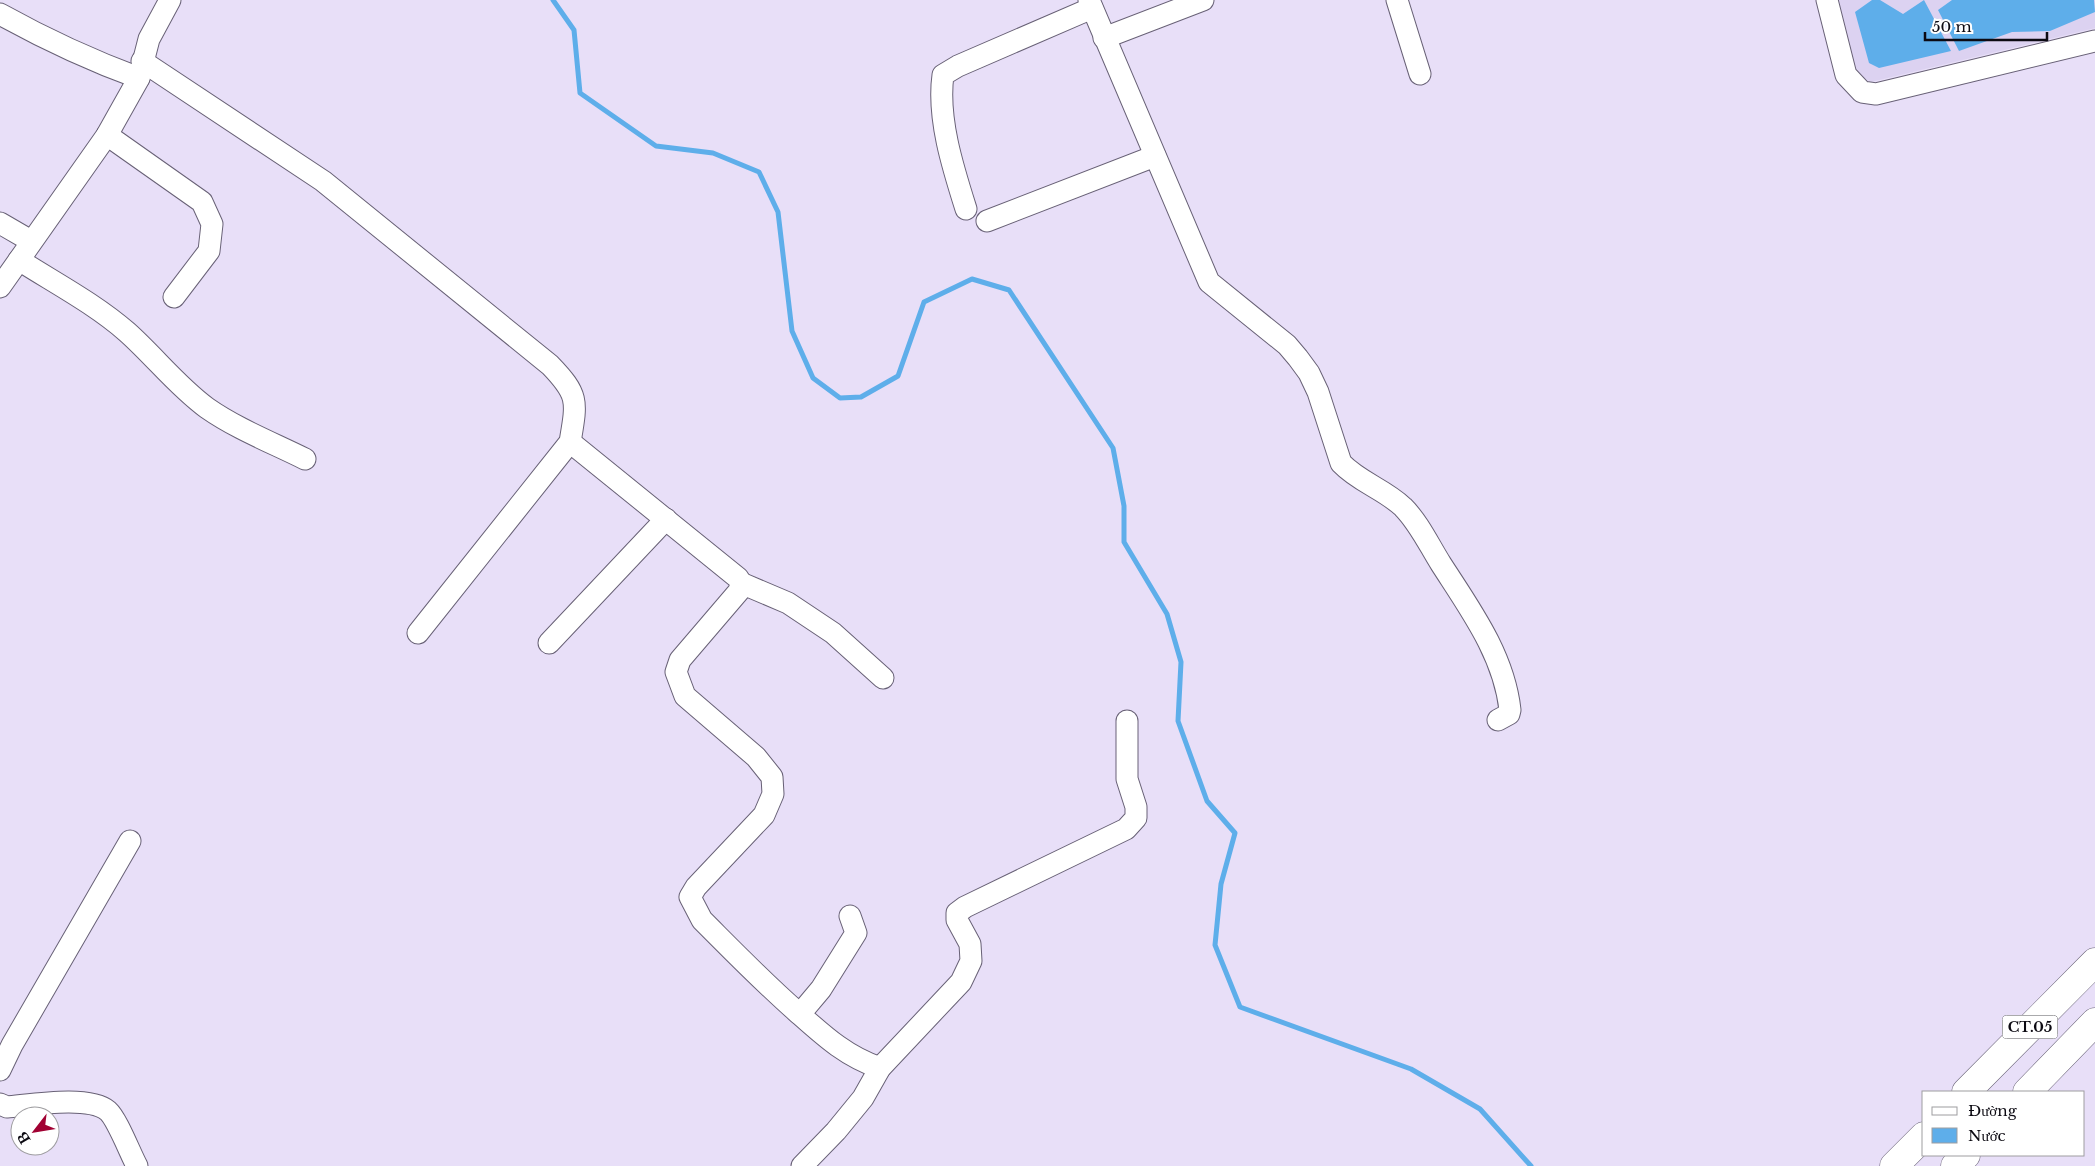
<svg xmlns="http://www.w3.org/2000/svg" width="2095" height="1166" viewBox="0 0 2095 1166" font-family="'Libre Baskerville',serif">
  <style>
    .built { fill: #dcd2f1 }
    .water { fill: #5eaeea }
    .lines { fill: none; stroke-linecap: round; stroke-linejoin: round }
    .stream { stroke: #5eaeea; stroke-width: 5 }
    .minor-casing { stroke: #686176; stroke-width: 23 }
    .highway-casing { stroke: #686176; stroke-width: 29 }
    .minor { stroke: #fff; stroke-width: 21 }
    .highway { stroke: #fff; stroke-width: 28 }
    .labels { text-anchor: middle; stroke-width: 5; stroke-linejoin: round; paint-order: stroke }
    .shield { fill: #fff; stroke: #555459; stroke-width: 1 }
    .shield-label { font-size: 14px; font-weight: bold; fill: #0c0a12 }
  </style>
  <rect width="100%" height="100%" fill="#e8dff8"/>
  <polygon class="built" points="1835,0 2095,0 2095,28 1871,82 1860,76 1852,66"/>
  <g class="water">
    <polygon points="1872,0 1880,0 1903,14 1924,0 1951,51 1879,68 1869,63 1855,12"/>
    <polygon points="1952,0 2094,0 2095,12 2050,31 2012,32 1959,51 1938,10"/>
  </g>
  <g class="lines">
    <polyline class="stream" points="553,0 574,30 580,93 656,146 713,153 759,172 778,212 792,331 813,378 840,398 861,397 898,376 924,302 972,279 1009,290 1113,448 1124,506 1124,542 1167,614 1181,662 1178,721 1207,801 1235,833 1221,884 1215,945 1240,1007 1411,1069 1480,1109 1531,1166"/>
    <defs>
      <g id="minor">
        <path d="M1089,0L1209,282L1287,345L1298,358L1309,373L1318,392L1341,463C1359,482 1384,489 1403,507C1419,523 1429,545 1441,564C1470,609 1504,655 1510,710L1509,714L1498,720"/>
        <polyline points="1397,0 1420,74"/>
        <polyline points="1827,0 1846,75 1862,92 1876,94 2095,41"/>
        <path d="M0,14C45,39 90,60 139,78"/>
        <polyline points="1104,38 1203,0"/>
        <path d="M142,61L323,181L550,365C579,395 577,401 570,442L418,633"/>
        <polyline points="107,135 202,202 212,224 209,251 174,297"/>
        <path d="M966,209C953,168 937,118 943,75L958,66L1092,8"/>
        <polyline points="987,221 1155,156"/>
        <polyline points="0,223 31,241"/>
        <path d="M19,260C55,283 95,304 127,332C155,357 177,386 207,408C237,429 273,443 305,459"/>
        <polyline points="0,287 107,135 139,78 149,39 170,0"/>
        <path d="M570,442L738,578L741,583L739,591L680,660L676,672L685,696L756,757L772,777L773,794L764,815L696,887L690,897L702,920C733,951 763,982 796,1011C823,1035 845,1056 880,1068"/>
        <polyline points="741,583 788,603 833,633 883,678"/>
        <polyline points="549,643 666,519"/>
        <polyline points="800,1014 821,989 856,933 850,916"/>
        <polyline points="0,1070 12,1045 130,841"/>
        <path d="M0,1104L7,1107C31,1105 89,1095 108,1111C117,1119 130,1153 137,1166"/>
        <polyline points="802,1166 836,1131 863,1098 880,1068 961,982 971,961 970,944 957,920 957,913 965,907 1126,829 1136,818 1136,807 1127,779 1127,721"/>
      </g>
      <g id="highway">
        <polyline points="1966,1092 2095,962"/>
        <polyline points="2027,1092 2095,1022"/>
        <polyline points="1894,1166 1924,1136"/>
        <polyline points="1955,1166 1966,1155"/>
      </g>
    </defs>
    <use href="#minor" class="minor-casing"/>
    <use href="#highway" class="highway-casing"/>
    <use href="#minor" class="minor"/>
    <use href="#highway" class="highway"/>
  </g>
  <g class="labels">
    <rect class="shield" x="2002.5" y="1015.5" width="55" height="23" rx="4"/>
    <g class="shield-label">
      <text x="2030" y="1032">CT.05</text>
    </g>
  </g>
  <rect x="1922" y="1091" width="162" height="65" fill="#ffffff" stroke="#9e9da0"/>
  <rect x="1932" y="1107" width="25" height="8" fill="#ffffff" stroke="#9e9da0"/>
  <text x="1968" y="1116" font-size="15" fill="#0c0a12">Đường</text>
  <rect x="1932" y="1128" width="25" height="15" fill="#5eaeea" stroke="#9e9da0"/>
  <text x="1968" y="1141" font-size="15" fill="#0c0a12">Nước</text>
  <g transform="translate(35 1131) rotate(239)"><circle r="24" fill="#ffffff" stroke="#9e9da0"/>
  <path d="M0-4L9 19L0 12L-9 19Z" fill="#a10133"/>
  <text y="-8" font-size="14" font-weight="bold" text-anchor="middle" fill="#0c0a12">B</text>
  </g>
  <path d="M1925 32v8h122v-8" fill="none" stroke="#0c0a12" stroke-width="2.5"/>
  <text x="1932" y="32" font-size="15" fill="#0c0a12" stroke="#ffffff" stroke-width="4" paint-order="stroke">50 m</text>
</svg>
